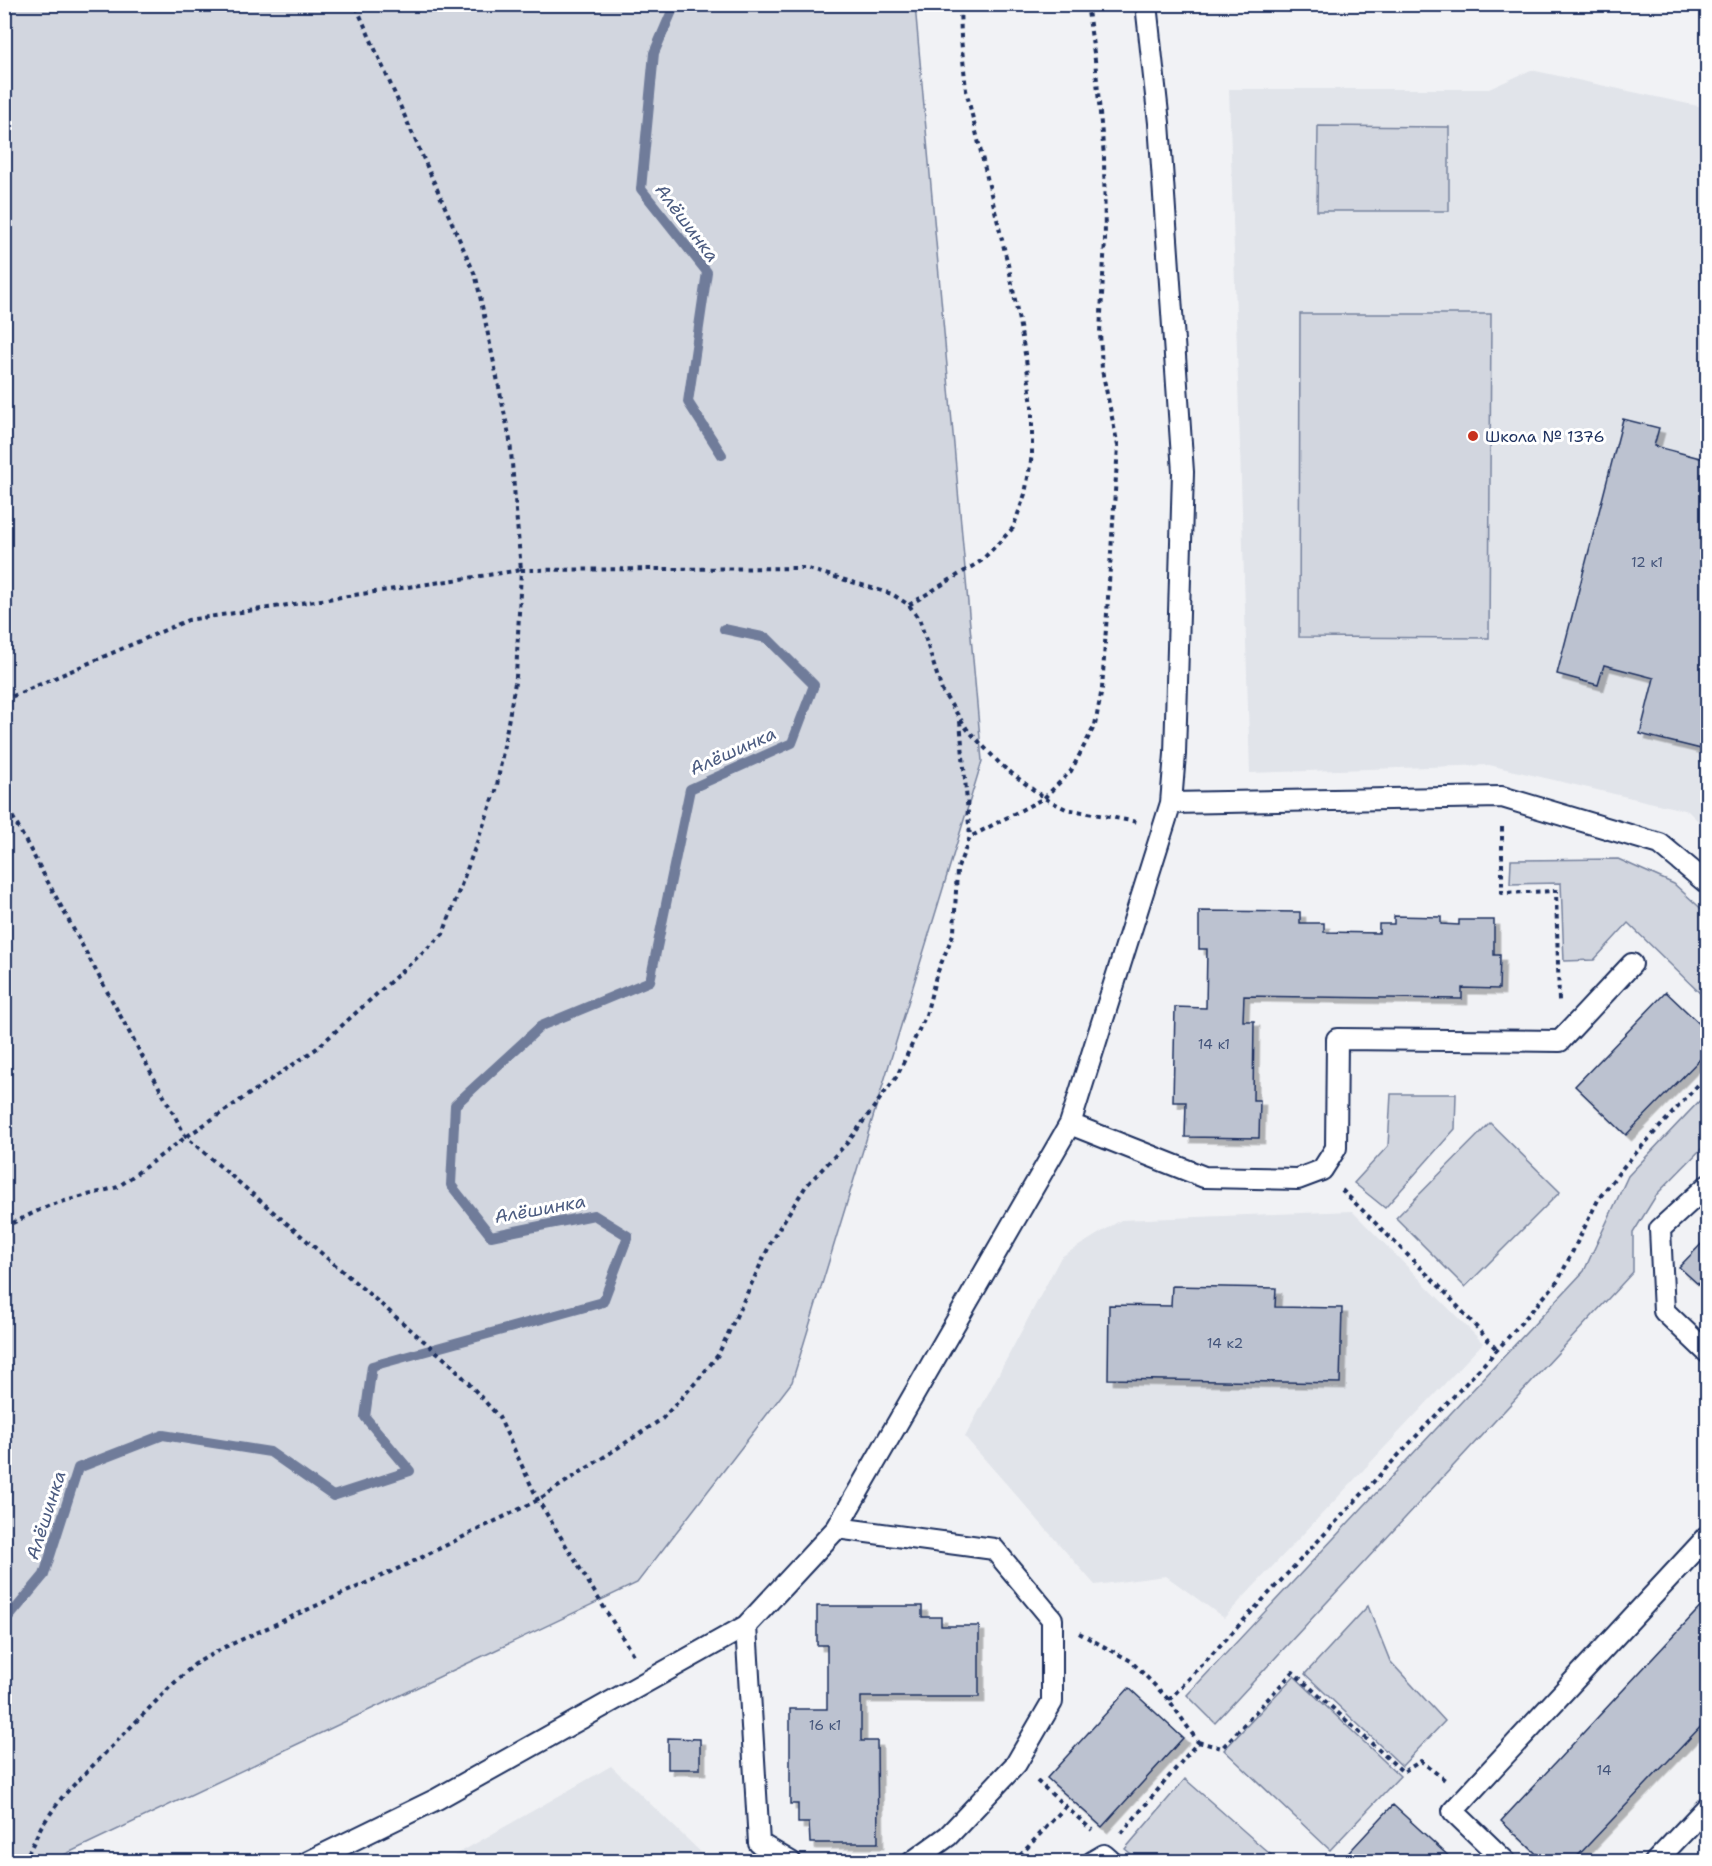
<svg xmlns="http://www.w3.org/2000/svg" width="1712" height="1866" font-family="'Shantell Sans',sans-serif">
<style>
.built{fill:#e1e4ea}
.green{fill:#d2d6df;stroke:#76829e;stroke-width:1.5}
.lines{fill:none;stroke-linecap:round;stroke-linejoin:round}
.stream{stroke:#707c9a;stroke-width:10}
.building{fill:#bcc2d0;stroke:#1b2f5e;stroke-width:1.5;filter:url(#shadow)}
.lane-casing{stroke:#1b2f5e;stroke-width:24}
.path{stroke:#1b2f5e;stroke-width:4;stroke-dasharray:4.5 4.5;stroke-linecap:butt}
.lane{stroke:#fff;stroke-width:20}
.poi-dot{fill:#c8321e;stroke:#fff;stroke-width:2}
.labels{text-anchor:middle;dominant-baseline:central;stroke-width:6;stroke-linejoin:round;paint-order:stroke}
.number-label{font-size:14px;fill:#43547a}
.poi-label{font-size:16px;fill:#1b2f5e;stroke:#fff;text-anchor:start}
.water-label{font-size:18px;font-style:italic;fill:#4c5c81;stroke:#fff}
</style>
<defs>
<filter id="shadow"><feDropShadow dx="5.5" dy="5.5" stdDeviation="0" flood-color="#0004"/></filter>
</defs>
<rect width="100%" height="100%" fill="#f1f2f5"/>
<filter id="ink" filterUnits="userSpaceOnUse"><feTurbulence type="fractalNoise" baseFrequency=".0167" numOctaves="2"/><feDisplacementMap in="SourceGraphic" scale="12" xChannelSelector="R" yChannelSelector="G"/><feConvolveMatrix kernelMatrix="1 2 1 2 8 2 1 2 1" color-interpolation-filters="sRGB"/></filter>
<g filter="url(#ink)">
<!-- built -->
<path class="built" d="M1531 70 1707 108V830L1688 811 1489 765 1250 773 1229 89H1489Z
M1352 1211 1483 1343 1224 1618 1166 1576 1095 1585 965 1437 1061 1257 1121 1220Z
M611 1766 710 1861H445Z"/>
<!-- green -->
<path class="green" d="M4 5H915L982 761 792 1382 637 1583 49 1862 4 1861Z
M1318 126 1449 127V211H1317Z
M1300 314H1491L1489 638 1299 637Z
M1618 859 1674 884 1707 914V1000L1628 923 1594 960 1564 961 1561 883 1510 884 1511 860Z
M1707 1093V1143L1657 1194 1633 1233V1272L1215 1723 1187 1695 1584 1271 1628 1176Z
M1391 1094H1456L1455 1129 1385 1208 1354 1183 1388 1146Z
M1490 1123 1560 1192 1465 1287 1396 1218Z
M1368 1606 1390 1661 1445 1721 1402 1766 1305 1674Z
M1294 1676 1400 1776 1330 1850 1224 1750Z
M1185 1779 1278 1861H1140L1125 1849Z"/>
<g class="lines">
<!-- stream -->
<path class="stream" d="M675 4 654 53 641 189 707 272 688 402 722 455
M4 1623 44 1575 78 1468 163 1435 270 1452 333 1496 410 1471 365 1417 372 1366 603 1302 628 1236 594 1215 491 1236 451 1185 455 1105 541 1026 650 981 690 789 792 743 814 685 767 638 724 629"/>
</g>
<!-- building -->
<path class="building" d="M1623 419 1659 428 1654 446 1704 459 1708 447V723L1701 749 1640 734 1654 678 1604 665 1598 685 1557 674Z
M1199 911 1300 912V923H1324V932L1379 933V924H1394V916L1441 917V924L1459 925V920H1494V955H1500L1499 989 1462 988V999L1244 996 1243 1021H1254L1253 1100H1260L1259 1138 1185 1137 1186 1102H1173L1175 1007 1206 1008 1207 949H1199Z
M1666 992 1708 1032V1051L1626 1135 1575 1086Z
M1708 1237V1293L1679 1267Z
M1172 1286 1276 1288 1275 1307 1342 1308 1340 1383 1108 1379 1109 1305 1171 1306Z
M1708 1599V1719L1572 1862H1545L1501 1821Z
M817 1606H922V1617H941V1626H979V1697H861V1741H877L878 1843H810L809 1823H798V1804H790V1709H827V1645H817Z
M1129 1688 1183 1738 1102 1827 1047 1778Z
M668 1738 700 1739V1769H668Z
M1393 1805 1455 1862H1340Z"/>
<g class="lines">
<defs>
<path id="lane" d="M1146 4 1159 123 1183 472 1175 754 1171 803
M1070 1124 1204 1177 1298 1179 1322 1170 1336 1148 1337 1039 1560 1041 1632 964
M1708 1185 1660 1229 1664 1311 1708 1353
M837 1528 994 1549 1052 1619V1702L1016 1764 948 1836 912 1862
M746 1626 759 1843 791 1862
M308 1862 437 1799 746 1626 837 1528 1070 1124 1171 803 1502 797 1660 844 1708 884
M1092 1862 1104 1855 1112 1862
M1506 1862 1453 1811 1708 1536
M1655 1862 1708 1806"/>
</defs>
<!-- lane casing -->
<use href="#lane" class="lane-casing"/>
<!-- path -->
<path class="path" d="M909 605 981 561 1013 528 1025 494 1032 455V406L1026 359 1010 273 966 90 961 38 960 4
M4 700 188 620 521 570 510 440 476 277 355 4
M960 721 970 837
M4 801 186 1137 453 1366 499 1417 538 1500 635 1658
M1502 827V893L1556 891 1559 1001
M1342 1190 1443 1290 1497 1350
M4 1227 50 1205 118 1187 186 1137 316 1049 443 934 496 791 516 677 521 570 805 568 892 594 909 605 920 621 942 691 967 729 1001 765 1044 798 1066 809 1137 822
M1079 1633 1131 1661 1169 1700 1198 1742 1121 1834
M1169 1700 1497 1350 1558 1281 1599 1198 1625 1165 1708 1074
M1198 1742 1222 1748 1293 1672 1403 1772 1421 1761 1445 1780
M1037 1781 1092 1830
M24 1862 41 1827 63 1796 172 1685 195 1664 223 1648 408 1564 538 1500 662 1419 698 1380 718 1355 773 1238 790 1211 806 1186 848 1142 897 1076 926 1015 936 976 954 932 957 870 970 837 1044 798 1071 771 1095 725 1102 689 1118 446 1102 370 1100 332 1105 240 1104 156 1095 60 1087 4
M1014 1862 1066 1806"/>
<!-- lane -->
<use href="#lane" class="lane"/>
</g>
</g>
<!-- markers -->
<circle class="poi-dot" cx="1473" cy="436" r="6"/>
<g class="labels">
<!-- number labels -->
<g class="number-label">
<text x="1647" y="562">12 к1</text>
<text x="1214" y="1044">14 к1</text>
<text x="1225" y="1343">14 к2</text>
<text x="825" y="1725">16 к1</text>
<text x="1604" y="1770">14</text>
</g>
<!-- poi labels -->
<g class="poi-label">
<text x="1485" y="436">Школа № 1376</text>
</g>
<!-- water labels -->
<g class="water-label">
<text transform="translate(687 223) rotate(53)">Алёшинка</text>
<text transform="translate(733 751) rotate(-24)">Алёшинка</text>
<text transform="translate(540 1209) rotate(-10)">Алёшинка</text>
<text transform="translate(46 1515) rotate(-72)">Алёшинка</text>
</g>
</g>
<!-- margin -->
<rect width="1712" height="1866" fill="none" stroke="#fff" stroke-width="24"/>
<rect x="12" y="12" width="1688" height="1842" fill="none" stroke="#1b2f5e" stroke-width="2" filter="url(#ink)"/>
</svg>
